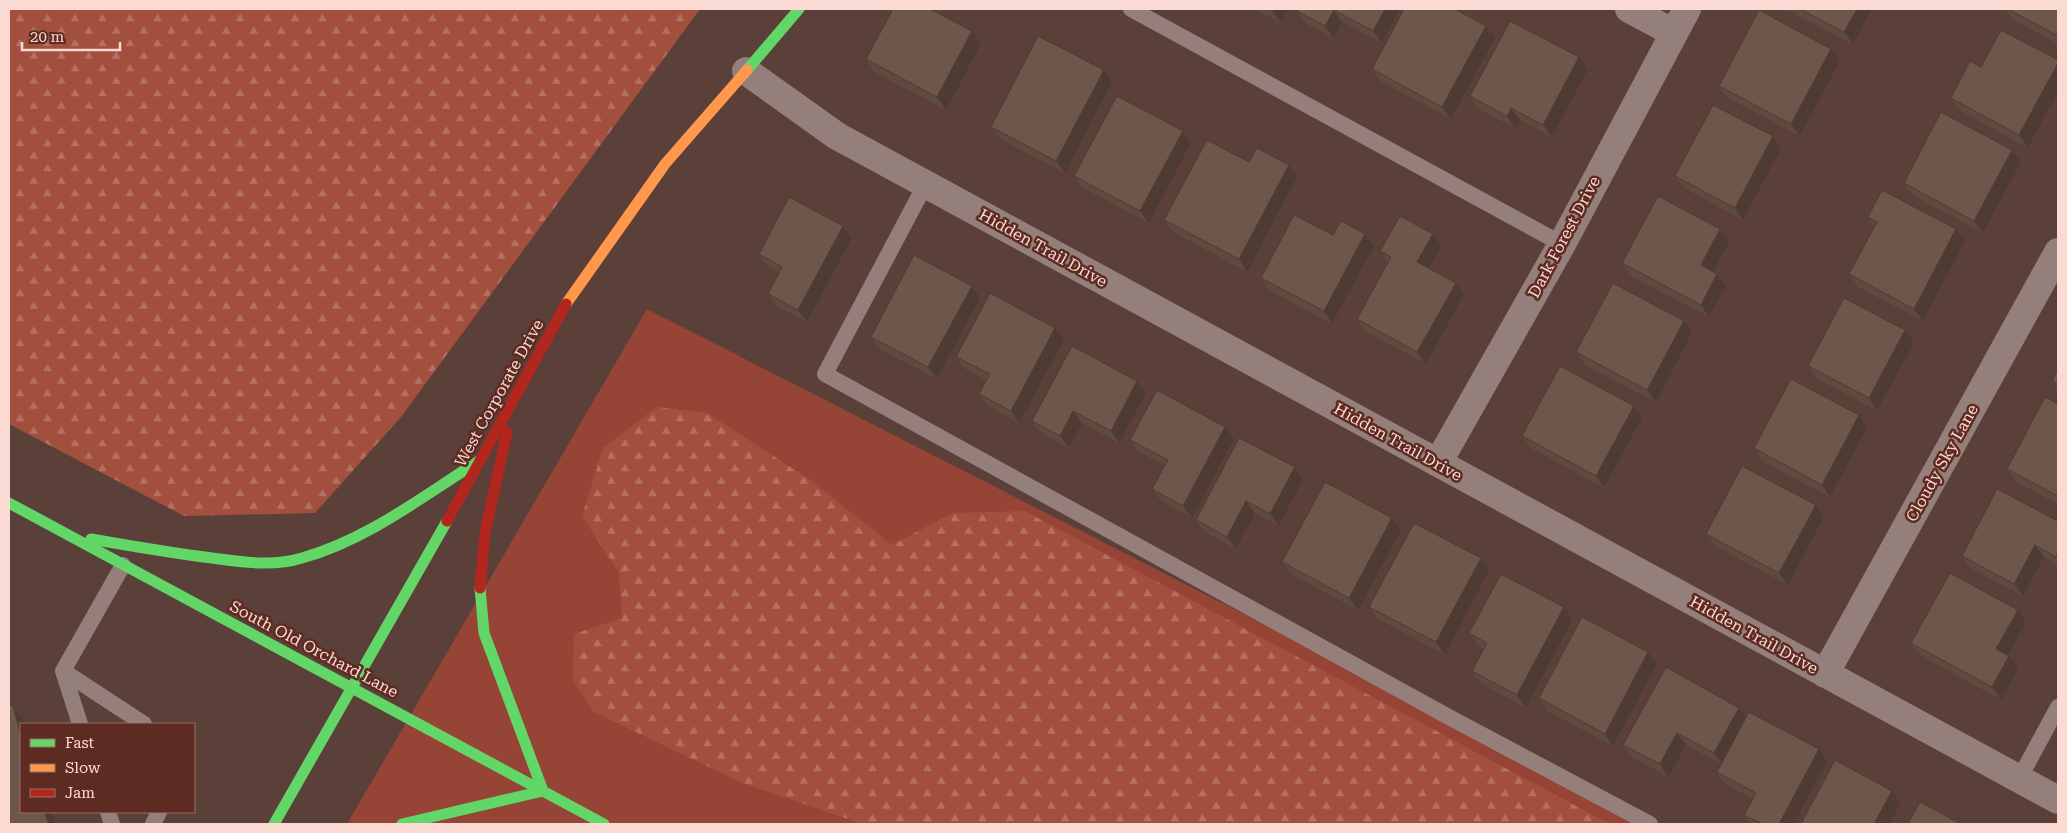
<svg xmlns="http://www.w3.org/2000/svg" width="2067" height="833" font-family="'Roboto Serif',serif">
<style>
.grass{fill:#954435}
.forest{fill:url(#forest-firs)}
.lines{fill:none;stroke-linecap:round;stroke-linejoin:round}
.lane{stroke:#957f7a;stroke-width:16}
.street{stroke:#957f7a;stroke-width:28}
.fast{stroke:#63d668;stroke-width:11}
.slow{stroke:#ff974d;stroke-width:11}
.jam{stroke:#b3261e;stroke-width:11}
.wall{fill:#5f4a40}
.shaded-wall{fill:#4e3c34}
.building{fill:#6f564b;stroke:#4e3c34}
.labels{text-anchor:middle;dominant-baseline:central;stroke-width:5;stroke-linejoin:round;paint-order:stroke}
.street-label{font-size:16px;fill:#fbdad3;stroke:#5d2b21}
</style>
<defs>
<pattern id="forest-firs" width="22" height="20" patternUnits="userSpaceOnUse" patternTransform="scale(1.25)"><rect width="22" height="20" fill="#a24f3e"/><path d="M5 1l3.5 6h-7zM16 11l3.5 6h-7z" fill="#b47062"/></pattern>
</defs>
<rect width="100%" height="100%" fill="#5b3f39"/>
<!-- grass -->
<path class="grass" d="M647 309 1326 656 1633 824H347Z"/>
<!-- forest -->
<path class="forest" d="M9 9H700L401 417 315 513 184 516 9 424Z
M657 407 707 413 809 479 892 545 952 513 1025 511 1610 824H862L740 782 594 712 573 681 574 634 622 618 619 573 582 516 603 448Z"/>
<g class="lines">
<!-- lane -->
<path class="lane" d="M1131 9 1562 244
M925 185 825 374 1447 716 1650 824
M63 671 144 724
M80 724 63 671 123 565
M2019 779 2058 707
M108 812 112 824
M153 824 159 812"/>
<!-- street -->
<path class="street" d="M1629 9 1672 32
M746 71 837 136 2058 800
M1438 463 1562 244 1687 9
M1825 674 2058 252"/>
<!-- fast -->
<path class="fast" d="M747 70 799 9
M9 503 604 824
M91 539C131 546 171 553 212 558 241 562 273 567 302 558 367 540 423 496 479 461
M274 824 447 521
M402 824 543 791 484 633 480 588"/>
<!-- slow -->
<path class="slow" d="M566 304 665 164 747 70"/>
<!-- jam -->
<path class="jam" d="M447 521 566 304
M480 588 485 533 507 432"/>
</g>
<!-- wall -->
<path class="wall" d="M1254 9H1289L1281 23Z
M1400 9 1382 43 1342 22 1334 38 1306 24 1297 11Z
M1785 9H1872L1853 44Z
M2005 9H2058V44L2012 19Z
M1495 38 1451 119 1380 81 1372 69Z
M981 44 946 110 874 72 866 59Z
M1831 49 1840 61 1800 136 1728 98 1719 86Z
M2058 60V91L2028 148 1959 110 1951 98 1981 67Z
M1588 70 1552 137 1520 120 1515 128 1478 109 1470 96Z
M1112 82 1065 173 1000 139 991 127Z
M1773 136 1781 149 1743 220 1684 188 1675 176Z
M1191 143 1149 223 1083 188 1074 176Z
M2012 150 2021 162 1983 233 1912 195 1904 183Z
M1297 177 1247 272 1173 232 1164 220Z
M1868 217 1965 241 1923 321 1858 287 1849 274 1875 227Z
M843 226 852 238 807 322 776 306 768 294 779 273 768 267 759 254Z
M1720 229 1729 242 1713 271 1717 274 1726 286 1709 317 1631 276 1622 263Z
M1365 234 1374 246 1332 324 1269 290 1261 278 1333 235Z
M1433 234 1441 246 1429 268 1464 295 1426 364 1365 331 1357 319 1388 262 1380 251Z
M980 298 937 379 880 349 871 337Z
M1692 333 1656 402 1585 365 1576 352Z
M1064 340 1019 423 988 406 979 394 986 380 965 369 956 357Z
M1914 343 1877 411 1816 378 1808 366Z
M2058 370V390L2052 381Z
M1146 393 1119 443 1082 423 1069 448 1041 433 1032 421Z
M2058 404V504L2016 482 2007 469Z
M1634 406 1642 418 1604 488 1531 448 1522 436Z
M1225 427 1234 439 1192 518 1161 501 1152 489 1165 466 1139 452 1130 440Z
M1867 428 1830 497 1762 461 1754 448Z
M1303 480 1279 526 1255 513 1236 549 1204 532 1196 520Z
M1816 505 1824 517 1788 585 1715 546 1706 534Z
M1392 518 1401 530 1358 610 1291 574 1282 562Z
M2058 521V565L2044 557 2023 596 1970 568 1962 556Z
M1481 558 1489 570 1445 655 1378 619 1369 607Z
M1572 620 1526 708 1481 684 1472 671 1484 649 1478 646 1469 633Z
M2026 623 2008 656 2018 668 2001 700 1920 655 1911 643Z
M1648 652 1657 664 1613 746 1547 711 1539 698Z
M1739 708 1746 718 1827 761 1794 824H1751L1744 815 1753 799 1725 784 1717 772 1721 764 1686 745 1668 777 1632 757 1623 745Z"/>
<!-- shaded-wall -->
<path class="shaded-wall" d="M1274 9H1289L1281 23 1272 11Z
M1385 9H1400L1382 43 1373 31Z
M1857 9H1872L1853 44 1844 32Z
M1334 10 1342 22 1334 38 1325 26Z
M1486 26 1495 38 1451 119 1442 107Z
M972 31 981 44 946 110 937 97Z
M1831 49 1840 61 1800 136 1791 124Z
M1579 57 1588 70 1552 137 1543 125Z
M2058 63V91L2028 148 2019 135Z
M1104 70 1112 82 1065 173 1056 161Z
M1511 108 1520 120 1515 128 1507 116Z
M1183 131 1191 143 1149 223 1140 211Z
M1773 136 1781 149 1743 220 1735 208Z
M2012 150 2021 162 1983 233 1974 221Z
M1289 165 1297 177 1247 272 1239 259Z
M843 226 852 238 807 322 798 310Z
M1720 229 1729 242 1710 277 1701 265Z
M1956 229 1965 241 1923 321 1914 309Z
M1365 234 1374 246 1332 324 1324 311Z
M1433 234 1441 246 1426 274 1417 262Z
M1717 274 1726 286 1709 317 1701 305Z
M1456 283 1464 295 1426 364 1417 352Z
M972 286 980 298 937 379 928 367Z
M1684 321 1692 333 1656 402 1647 390Z
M1055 328 1064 340 1019 423 1011 411Z
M1905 330 1914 343 1877 411 1869 398Z
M1137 381 1146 393 1119 443 1111 431Z
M1634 406 1642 418 1604 488 1596 476Z
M1073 411 1082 423 1069 448 1060 436Z
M1859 415 1867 428 1830 497 1822 485Z
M1225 427 1234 439 1192 518 1183 506Z
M1295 467 1303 480 1279 526 1270 514Z
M1246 501 1255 513 1236 549 1227 537Z
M1816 505 1824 517 1788 585 1779 573Z
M1392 518 1401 530 1358 610 1349 598Z
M2035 545 2044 557 2023 596 2014 584Z
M1481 558 1489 570 1445 655 1436 642Z
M1564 607 1572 620 1526 708 1517 695Z
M2018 610 2026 623 2005 661 1996 649Z
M1648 652 1657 664 1613 746 1605 734Z
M2009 656 2018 668 2001 700 1992 687Z
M13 706 25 723 26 724H21V736Z
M1739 708 1747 720 1722 765 1714 753Z
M1677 733 1686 745 1668 777 1660 764Z
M1819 749 1827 761 1794 824H1779Z
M1892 791 1901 803 1889 824H1874Z
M44 812H50L55 824H49Z"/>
<!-- building -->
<path class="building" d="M893 9H930L972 31 937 97 866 59Z
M1299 9H1385L1373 31 1334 10 1325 26 1297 11Z
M1404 9H1455L1486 26 1442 107 1372 69Z
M1800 9H1857L1844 32Z
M2008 9H2058V36Z
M1759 10 1831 49 1791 124 1719 86Z
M1510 21 1579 57 1543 125 1511 108 1507 116 1470 96Z
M2001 30 2058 60V63L2019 135 1951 98 1970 61 1981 67Z
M1038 36 1104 70 1056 161 991 127Z
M1117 96 1183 131 1140 211 1074 176Z
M1713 105 1773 136 1735 208 1675 176Z
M1941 112 2012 150 1974 221 1904 183Z
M1207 140 1249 162 1257 148 1289 165 1239 259 1164 220Z
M1882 190 1956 229 1914 309 1849 274 1877 222 1868 217Z
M1658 196 1720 229 1701 265 1717 274 1701 305 1622 263Z
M789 197 843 226 798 310 768 294 782 267 759 254Z
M1294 215 1333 235 1341 221 1365 234 1324 311 1261 278Z
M1400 216 1433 234 1417 262 1456 283 1417 352 1357 319 1391 257 1380 251Z
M914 255 972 286 928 367 871 337Z
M1613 283 1684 321 1647 390 1576 352Z
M990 293 1055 328 1011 411 979 394 990 374 956 357Z
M1844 298 1905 330 1869 398 1808 366Z
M1072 346 1137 381 1111 431 1073 411 1060 436 1032 421Z
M1560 366 1634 406 1596 476 1522 436Z
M2058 370V384L2052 381Z
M1791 379 1859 415 1822 485 1754 448Z
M1157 390 1225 427 1183 506 1152 489 1168 460 1130 440Z
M2045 397 2058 404V496L2007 469Z
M1239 438 1295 467 1270 514 1246 501 1227 537 1196 520Z
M1742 466 1816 505 1779 573 1706 534Z
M1325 482 1392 518 1349 598 1282 562Z
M1997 489 2058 521V553L2056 557 2035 545 2014 584 1962 556Z
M1414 523 1481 558 1436 642 1369 607Z
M1950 573 2018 610 1996 649 2009 656 1992 687 1911 643Z
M1501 574 1564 607 1517 695 1472 671 1487 643 1469 633Z
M1582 617 1648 652 1605 734 1539 698Z
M1666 667 1739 708 1714 753 1677 733 1660 764 1623 745Z
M9 704 13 706 21 736V812H44L49 824H9Z
M1749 712 1819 749 1779 824H1763L1744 815 1756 793 1717 772Z
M1835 760 1892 791 1874 824H1801Z
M1920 802 1961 824H1908Z"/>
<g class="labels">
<!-- street labels -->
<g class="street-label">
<text transform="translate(1564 237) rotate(-62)">Dark Forest Drive</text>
<text transform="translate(1043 248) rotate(29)">Hidden Trail Drive</text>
<text transform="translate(499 393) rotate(-61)">West Corporate Drive</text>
<text transform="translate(1398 442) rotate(29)">Hidden Trail Drive</text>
<text transform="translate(1942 463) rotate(-61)">Cloudy Sky Lane</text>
<text transform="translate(1754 635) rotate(29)">Hidden Trail Drive</text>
<text transform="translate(314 649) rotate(28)">South Old Orchard Lane</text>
</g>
</g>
<!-- border -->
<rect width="2067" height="833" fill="none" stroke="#fbdad3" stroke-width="20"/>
<!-- legend -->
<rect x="20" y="723" width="175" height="90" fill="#5d2b21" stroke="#9c7168"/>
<rect x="30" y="739" width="25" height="8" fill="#63d668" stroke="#9c7168"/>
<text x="65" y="748" font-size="15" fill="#fbdad3">Fast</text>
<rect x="30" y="764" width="25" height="8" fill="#ff974d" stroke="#9c7168"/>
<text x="65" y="773" font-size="15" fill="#fbdad3">Slow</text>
<rect x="30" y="789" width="25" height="8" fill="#b3261e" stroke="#9c7168"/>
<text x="65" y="798" font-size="15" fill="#fbdad3">Jam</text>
<!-- scale -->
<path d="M22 42v8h98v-8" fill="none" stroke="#fbdad3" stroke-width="2.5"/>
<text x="30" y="42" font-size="15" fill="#fbdad3" stroke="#5d2b21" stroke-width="4" paint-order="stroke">20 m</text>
</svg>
